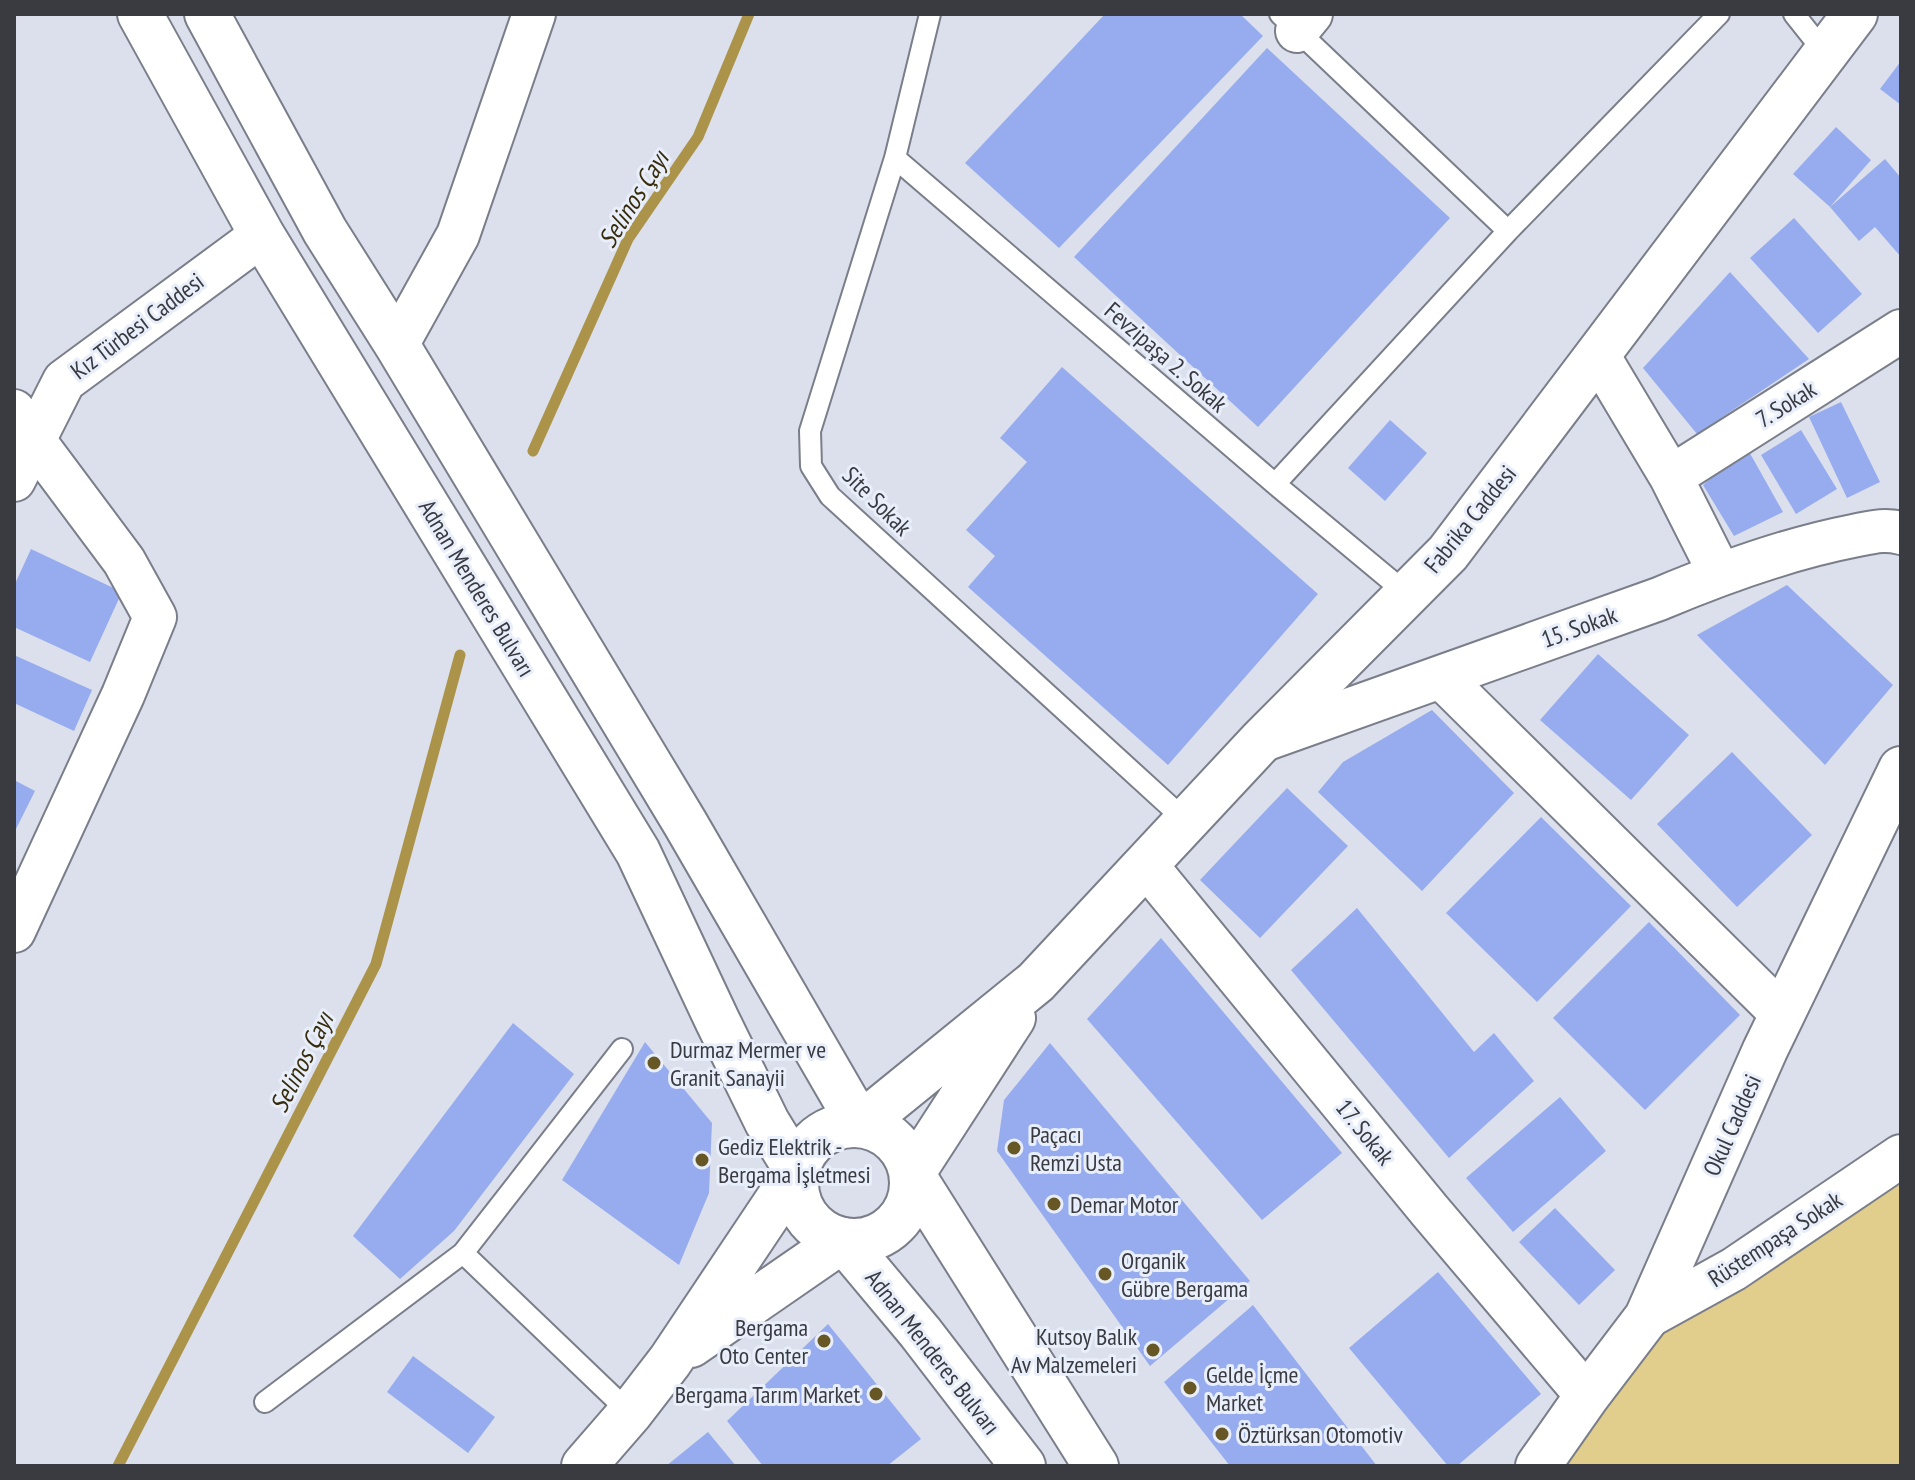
<svg xmlns="http://www.w3.org/2000/svg" width="1915" height="1480" font-family="'PT Sans Narrow',sans-serif">
<style>
.green{fill:#e1cd8c}
.lines{fill:none;stroke-linecap:round;stroke-linejoin:round}
.stream{stroke:#ab944a;stroke-width:11}
.building{fill:#97acee}
.lane-casing{stroke:#7a7e8a;stroke-width:24}
.street-casing{stroke:#7a7e8a;stroke-width:46}
.secondary-casing{stroke:#7a7e8a;stroke-width:48}
.primary-casing{stroke:#7a7e8a;stroke-width:48}
.lane{stroke:#fff;stroke-width:20}
.street{stroke:#fff;stroke-width:42}
.secondary{stroke:#fff;stroke-width:44}
.primary{stroke:#fff;stroke-width:44}
.poi-dot{fill:#665724;stroke:#e9eefb;stroke-width:3}
.labels{text-anchor:middle;dominant-baseline:central;stroke-width:6;stroke-linejoin:round;paint-order:stroke}
.street-label{font-size:24px;fill:#393b40;stroke:#e9eefb}
.poi-label{font-size:24px;fill:#393b40;stroke:#e9eefb;text-anchor:start}
.water-label{font-size:26px;font-style:italic;fill:#372d0c;stroke:#e9eefb}
</style>
<rect width="100%" height="100%" fill="#dce0ed"/>
<!-- green -->
<path class="green" d="M1901 1156V1466H1538L1647 1317Z"/>
<g class="lines">
<!-- stream -->
<path class="stream" d="M533 451 628 239 698 137 749 14
M118 1466 376 964 460 655"/>
</g>
<!-- building -->
<path class="building" d="M1105 14H1240L1263 36 1059 248 965 163Z
M1267 48 1450 218 1258 427 1074 257Z
M1901 61V105L1880 89Z
M1836 127 1871 160 1830 207 1793 174Z
M1885 159 1901 178V257L1875 227 1859 241 1830 207Z
M1794 218 1862 294 1818 333 1750 258Z
M1730 272 1809 359 1697 434 1643 368Z
M1062 367 1318 594 1168 765 968 587 995 556 966 530 1027 462 1000 438Z
M1841 402 1880 482 1847 498 1809 417Z
M1390 420 1427 453 1385 501 1348 468Z
M1801 430 1837 489 1796 514 1761 455Z
M1747 448 1783 512 1734 536 1703 485Z
M31 549 122 592 90 662 14 627V586Z
M1787 585 1893 685 1825 765 1697 635Z
M1598 654 1689 735 1631 800 1540 720Z
M14 655 92 690 74 731 14 703Z
M1432 710 1514 793 1422 891 1318 792 1343 762Z
M1732 752 1812 835 1737 907 1657 824Z
M14 780 35 791 14 833Z
M1287 788 1348 846 1260 938 1200 880Z
M1541 817 1631 906 1537 1002 1446 913Z
M1357 908 1474 1052 1494 1033 1534 1081 1449 1158 1291 970Z
M1649 922 1740 1015 1645 1110 1553 1018Z
M1161 938 1342 1153 1262 1220 1087 1019Z
M513 1023 574 1074 454 1231 400 1279 353 1236Z
M645 1042 712 1123 709 1193 679 1265 562 1180Z
M1050 1043 1250 1281 1150 1366 997 1151 1004 1100Z
M1560 1097 1606 1151 1513 1232 1466 1178Z
M1555 1208 1615 1270 1579 1305 1519 1242Z
M1438 1272 1541 1394 1457 1466H1448L1349 1348Z
M1253 1305 1377 1466H1230L1164 1382Z
M828 1324 921 1439 887 1466H763L727 1421Z
M413 1356 495 1417 468 1453 387 1392Z
M708 1432 736 1466H666Z"/>
<g class="lines">
<defs>
<path id="lane" d="M930 14 895 158 810 431 811 466 830 496 1186 821
M1280 14 1508 231
M1794 14 1825 53
M895 158 1275 484 1406 593
M1275 484 1508 231 1719 14
M463 1253 622 1049
M265 1402 463 1253 630 1413"/>
<path id="street" d="M1297 31 1311 14
M397 345 458 235 534 14
M1598 355 1671 477 1720 574
M14 411 33 439 124 561 155 617 123 695 14 931
M1671 477 1901 331
M14 480 64 381 262 235
M1441 677 1782 1014
M1261 741 1659 599C1721 573 1786 549 1853 536 1869 533 1884 528 1901 533
M1146 865 1430 1211 1587 1396
M1647 1317 1734 1269 1901 1156"/>
<path id="secondary" d="M860 1125 1036 982 1261 741 1448 553 1855 14
M912 1174 1013 1018
M691 1345 843 1240
M584 1466 630 1413 670 1361 797 1171
M1538 1466 1587 1396 1647 1317 1765 1050 1901 769"/>
<path id="primary" d="M140 14 262 235 638 852 717 1020 767 1122 797 1171
M207 14 325 231 397 345 685 823 860 1125
M796 1183a58 58 0 1 1 116 0a58 58 0 1 1-116 0Z
M912 1174 1096 1466
M843 1240 920 1332 1023 1466"/>
</defs>
<!-- lane casing -->
<use href="#lane" class="lane-casing"/>
<!-- street casing -->
<use href="#street" class="street-casing"/>
<!-- secondary casing -->
<use href="#secondary" class="secondary-casing"/>
<!-- primary casing -->
<use href="#primary" class="primary-casing"/>
<!-- lane -->
<use href="#lane" class="lane"/>
<!-- street -->
<use href="#street" class="street"/>
<!-- secondary -->
<use href="#secondary" class="secondary"/>
<!-- primary -->
<use href="#primary" class="primary"/>
</g>
<!-- markers -->
<g class="poi-dot">
<circle cx="654" cy="1063" r="8"/>
<circle cx="1014" cy="1148" r="8"/>
<circle cx="702" cy="1160" r="8"/>
<circle cx="1054" cy="1204" r="8"/>
<circle cx="1105" cy="1274" r="8"/>
<circle cx="824" cy="1341" r="8"/>
<circle cx="1153" cy="1350" r="8"/>
<circle cx="1190" cy="1388" r="8"/>
<circle cx="876" cy="1394" r="8"/>
<circle cx="1222" cy="1434" r="8"/>
</g>
<g class="labels">
<!-- street labels -->
<g class="street-label">
<text transform="translate(137 326) rotate(-37)">Kız Türbesi Caddesi</text>
<text transform="translate(1166 357) rotate(41)">Fevzipaşa 2. Sokak</text>
<text transform="translate(1786 404) rotate(-32)">7. Sokak</text>
<text transform="translate(877 501) rotate(45)">Site Sokak</text>
<text transform="translate(1470 519) rotate(-51)">Fabrika Caddesi</text>
<text transform="translate(477 588) rotate(59)">Adnan Menderes Bulvarı</text>
<text transform="translate(1579 627) rotate(-20)">15. Sokak</text>
<text transform="translate(1732 1125) rotate(-66)">Okul Caddesi</text>
<text transform="translate(1365 1132) rotate(51)">17. Sokak</text>
<text transform="translate(1775 1239) rotate(-33)">Rüstempaşa Sokak</text>
<text transform="translate(933 1352) rotate(52)">Adnan Menderes Bulvarı</text>
</g>
<!-- poi labels -->
<g class="poi-label">
<text x="670" y="1049">Durmaz Mermer ve<tspan x="670" dy="28">Granit Sanayii</tspan></text>
<text x="1030" y="1134">Paçacı<tspan x="1030" dy="28">Remzi Usta</tspan></text>
<text x="718" y="1146">Gediz Elektrik -<tspan x="718" dy="28">Bergama İşletmesi</tspan></text>
<text x="1070" y="1204">Demar Motor</text>
<text x="1121" y="1260">Organik<tspan x="1121" dy="28">Gübre Bergama</tspan></text>
<text x="808" y="1327" text-anchor="end">Bergama<tspan x="808" dy="28">Oto Center</tspan></text>
<text x="1137" y="1336" text-anchor="end">Kutsoy Balık<tspan x="1137" dy="28">Av Malzemeleri</tspan></text>
<text x="1206" y="1374">Gelde İçme<tspan x="1206" dy="28">Market</tspan></text>
<text x="860" y="1394" text-anchor="end">Bergama Tarım Market</text>
<text x="1238" y="1434">Öztürksan Otomotiv</text>
</g>
<!-- water labels -->
<g class="water-label">
<text transform="translate(633 199) rotate(-58)">Selinos Çayı</text>
<text transform="translate(301 1062) rotate(-63)">Selinos Çayı</text>
</g>
</g>
<!-- border -->
<rect width="1915" height="1480" fill="none" stroke="#393b40" stroke-width="32"/>
</svg>
